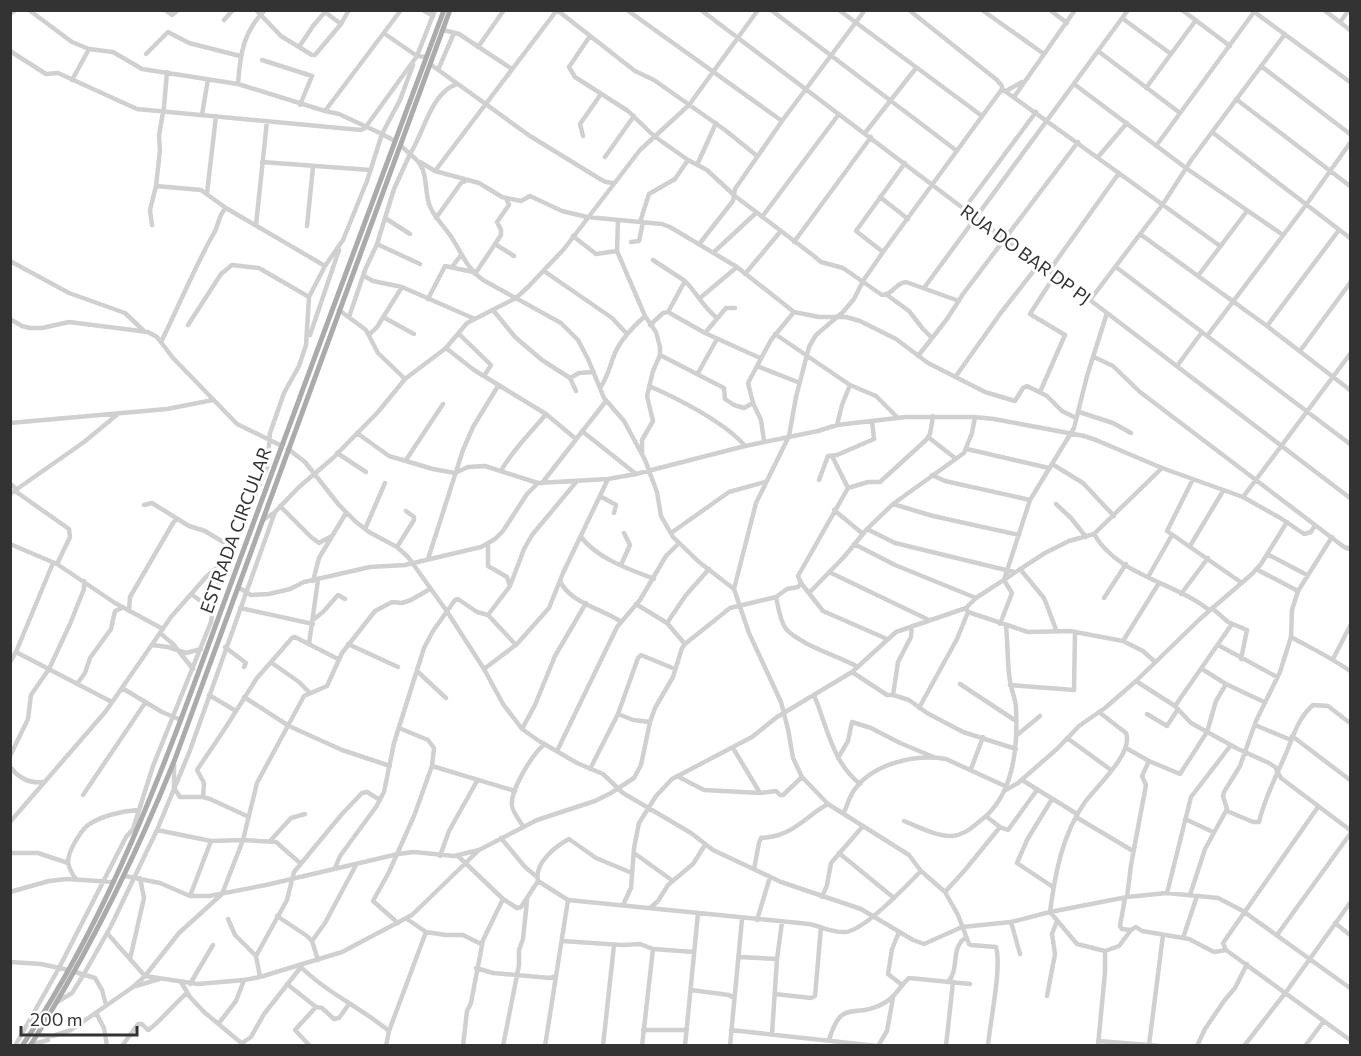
<svg xmlns="http://www.w3.org/2000/svg" width="1361" height="1056" font-family="Commissioner,sans-serif">
<style>
.lines{fill:none;stroke-linecap:round;stroke-linejoin:round}
.minor{stroke:#d0d0d0;stroke-width:4.5}
.major{stroke:#ababab;stroke-width:5}
.labels{text-anchor:middle;dominant-baseline:central;stroke-width:6;stroke-linejoin:round;paint-order:stroke}
.street-label{font-size:18px;fill:#333;stroke:#fff}
</style>
<rect width="100%" height="100%" fill="#fff"/>
<g class="lines">
<!-- minor -->
<path class="minor" d="M29 10 72 42 89 49 113 52 142 69 238 84 325 111
M165 10 172 15 178 10
M256 10 281 36 312 55H315L341 24 349 10
M423 10 433 16
M557 10 635 71 654 80 725 130 757 156
M627 10 782 121
M701 10 976 218 1090 300 1350 498
M771 10 957 151
M839 10 982 116
M909 10 997 80 1002 86V89L1220 246
M982 10 1044 54
M1050 10 1067 23
M1182 10 1230 46
M1324 10 1350 30
M1253 11 1350 82
M10 14 16 10
M1122 18 1171 54
M224 20 233 10
M1340 22 1349 10
M443 30 459 34 512 69
M385 34 417 56 427 57
M590 36 569 67 575 77 628 111 654 136 688 160 707 170 735 196 814 256 821 262 843 268 882 295C893 295 895 283 906 282L959 301
M299 47 313 26 325 12 341 24
M478 47 504 10
M10 51 46 74 58 73 137 109 361 130 365 128 417 56 435 10
M1098 51 1180 113
M146 54 168 32 189 43 240 56
M262 60 312 76 300 105
M430 64 530 136 600 179 606 182 613 183
M1261 66 1350 134
M438 70 454 33
M72 80 89 49
M238 84C240 55 243 32 265 10
M1074 84 1186 168 1283 235
M1146 88 1196 20
M1006 91 1022 82
M1014 97 1075 10
M1236 99 1350 186
M202 115 208 79
M1212 132 1350 238
M865 133 916 68
M583 136 580 124 601 94
M395 141 382 134 400 100 413 65
M401 146 410 154C423 135 431 92 457 84
M1156 146 1254 12
M605 157 634 116
M1098 157 1127 123
M262 162 370 170
M420 162 435 171 557 10
M697 165 716 123
M435 171 479 183 502 197 521 201 530 196 562 211 587 217 662 224 670 227 737 267 794 312 819 317H846L860 321 896 339 928 363 985 392 1015 401 1023 388 1027 386 1047 396 1062 411 1076 418
M156 186 201 190 226 208 325 266
M207 193 216 116
M880 197 908 219
M964 209 1036 112
M762 217 839 114
M385 218 410 234
M436 218 461 183 468 180
M618 220 617 251 645 316 656 332 660 347V355L653 371 647 396 653 421 642 440V453
M640 222 649 194 675 179 688 160
M152 225 150 210 156 186 160 150 159 135 164 107 167 72
M256 225 267 121
M307 226 313 167
M1140 234 1267 326 1350 390
M573 236 596 254 617 251
M631 242 639 241 643 222
M794 242 871 137
M700 243 733 201 735 189 782 121 865 10
M377 244 394 189 410 154C430 169 423 183 429 204 433 216 443 225 450 235 461 251 466 268 483 280L561 323 578 340 588 359 604 398 624 421 645 460 657 492 661 516 673 537 699 562 734 589 749 633 781 702 788 729 793 758 802 777 828 804 909 855 921 871 945 892 958 915 969 944 971 945 996 947C1002 968 990 1021 988 1046
M495 244 514 256
M714 252 756 213
M883 252 856 231 905 163
M653 260 685 281
M10 261 69 293 125 313 143 330
M452 267 461 255
M1116 267 1350 444
M544 271 612 318 627 334
M1049 271 1119 173
M475 274 501 235V230L497 222 509 205 506 198
M745 274 780 232
M364 276 373 281 402 287 475 319
M1198 276 1247 211
M924 288 1128 10
M887 295 909 311 923 329 932 338
M700 298 737 267
M428 299 445 266 473 272
M1090 300 1163 204 1192 159 1285 34
M339 310 366 330 378 353 405 379
M493 310 515 337 542 360 570 378 576 391
M668 312 685 281C697 293 703 307 717 318
M349 317 365 270 377 244 420 264
M383 317 414 334
M10 319 22 326 30 328H42L69 322 148 332 157 337 173 358 237 424 282 446
M188 325 221 274 232 265 259 268 309 297
M650 325 663 313 668 312 705 333 760 358
M1267 326 1339 230
M705 333 726 308H735
M370 334 377 327 402 287
M459 334 491 365 484 376
M775 334 850 385 876 396 898 418
M310 335 339 250
M1207 336 1306 205 1350 143
M161 342C179 306 194 268 214 233 219 225 218 215 226 208
M446 348 474 370 546 414 576 439
M1300 351 1350 283
M660 355 724 388 725 399 734 405 744 408 753 403
M918 356 947 319 963 294 1078 142
M1094 357 1113 366 1140 392 1344 547 1350 549
M757 366 800 383
M1177 366 1202 332
M698 373 717 339
M956 376 1000 314 1039 264
M570 378 579 373 594 372
M649 386C677 398 726 423 745 446
M600 388C609 375 609 367 615 353 621 339 634 326 645 316
M1040 392 1065 335 1030 314 1055 275
M1079 412 1113 423 1131 433
M10 423 167 409 213 400
M837 425 842 405 850 385
M582 431 636 474
M357 433 389 456 433 469 455 473 468 467 485 466 538 483
M928 437 955 458
M764 441 761 420 753 403 748 383 771 340 794 312
M288 449 305 462 339 505 356 522 369 532 397 547 408 557 446 610 484 669 503 704 522 729 539 741 577 763 603 774 623 793 691 833 713 850 781 882 861 909 913 940 924 944 962 927 1011 922 1050 912 1127 897 1167 893 1218 898 1243 911 1350 988
M967 449 1049 468
M337 453 366 472
M832 456 848 488
M406 460 443 404
M1052 464 1083 483 1114 516
M501 471C513 449 531 433 546 414
M932 475 945 481 1030 500
M1193 479 1167 531 1242 583
M819 480 828 456 837 455 874 439 872 421
M10 483 17 490
M542 483 606 401
M15 491 69 529 70 537 57 564
M10 494 84 442 118 414
M600 496 616 505 614 513
M1243 497 1350 354
M893 504 933 516 1019 535
M1056 504 1071 518 1086 537
M144 505 152 503 189 526 205 531 233 548
M280 506 311 537 319 543 330 537
M834 510 863 534
M263 520 275 512 299 487 333 458 378 412 405 379 446 348 467 323 516 298 529 286 564 249 640 150 689 105 758 10
M365 529 385 483
M867 529 895 543 1014 572
M671 533 729 492 765 482
M1094 534C1117 575 1174 582 1209 610
M581 537C598 559 629 569 654 579
M10 544 57 564 115 603 163 629
M854 544 895 565 976 598
M488 545V566L507 577 510 586
M1190 546 1223 491
M397 547 414 520V517L406 511
M1267 554 1307 575
M428 559 463 450 473 427 498 386
M621 565 630 545 624 533
M1020 569 1044 598 1057 632
M1256 569 1298 591
M829 572 929 620
M1148 577 1172 535
M313 581 319 558 346 513
M560 581C569 602 602 609 620 621
M801 583 798 576 848 488 868 482H880L926 440 930 434 933 416
M238 587 251 595 269 594 290 589 304 582 370 567 405 565 481 547 495 539 503 531 527 494 538 483 608 479 636 474 745 446 818 431 837 425 906 417H975L994 419 1084 436 1096 440 1162 468 1243 497 1282 519 1304 534 1311 532 1315 525
M734 589 756 503 789 436 796 397 809 347 816 335 843 312 854 299 863 281 883 252 1002 89
M810 592 844 557 867 529 893 504 964 453 972 433 975 417
M191 594 213 610
M1181 594 1208 558
M776 597C778 606 780 621 786 629 799 644 840 657 858 667
M1104 598 1126 564
M636 604 667 623 685 644
M240 608 313 624
M966 608 968 612 1028 632 1070 631 1123 641 1143 651 1155 662
M1212 608 1228 622 1247 630 1241 659
M129 611 130 597 173 523 177 519
M488 615 516 645
M313 620 323 612 338 595 345 599
M667 623 686 595 709 569
M1000 624 1012 593 1004 580 1030 500 1074 428 1087 376 1107 313
M160 633 173 644 193 669
M1291 637C1311 648 1332 658 1350 671
M1123 641 1159 583
M309 644 318 580
M348 644 398 667
M152 645 168 647 186 653 201 649
M1218 645 1277 677
M225 647 246 663 244 667
M16 652 53 563
M1333 659 1350 626
M10 662 16 652 112 702
M272 663 299 682 309 692
M484 669 517 644 549 608 563 573 608 479
M1202 669 1226 684 1264 702
M417 671 446 698
M852 672 887 695H893L909 700 927 713 963 732 1016 749
M1136 681 1175 706 1191 723 1238 749 1269 763 1275 767 1281 778 1350 830
M77 684 85 673 90 658 111 629 115 611 122 608
M960 684 1016 721
M1010 685 1074 690 1075 632
M122 688 162 712 181 720
M209 695 236 711
M814 695C827 726 832 762 860 784
M893 695 898 662 911 637 912 626
M244 697 289 726 342 750 390 766
M1175 706 1232 624
M919 708 957 639 968 612
M618 714 633 720 650 722
M1147 714 1167 726 1178 709
M1255 725 1291 740
M522 729 535 705 555 656 586 603
M1017 735 1040 716
M1292 736 1350 780
M1067 738 1111 770
M733 748 760 793
M1126 748 1149 761 1180 774 1207 732 1216 701 1226 684
M557 751 617 627 640 600 666 556 679 543
M10 756 28 719 31 695 49 669 70 624 84 589V581
M838 758 848 741 852 722 871 728 900 743 936 758
M174 764V788L180 797H203L210 799 249 817
M432 766 515 791
M10 767C19 778 29 784 43 782
M590 769 618 714 638 658 641 655 675 669
M971 769 983 737
M677 776 704 790 760 793 776 791 780 795H783L802 777
M1022 780 1077 814
M1004 791 1018 783 1058 748 1079 726 1105 708 1136 681 1201 618 1252 574 1261 564 1287 522
M83 795 145 703
M203 797 204 783 197 770 224 730 257 678 292 638 295 637 338 659
M1052 799 1027 840 1017 863 1053 887
M1318 807 1223 943 1226 950 1350 1040
M845 810C848 803 850 795 855 789 874 763 916 754 946 759L1005 786
M1227 811 1253 822H1259C1265 796 1277 775 1287 751 1294 734 1299 717 1313 705L1328 706 1350 723
M987 817 1000 827 1008 830 1037 790
M1076 817 1133 851
M1185 819 1213 832
M904 821C919 827 935 836 952 836 964 835 971 828 980 821 1014 796 1018 746 1016 708 1016 699 1011 690 1010 681 1007 663 1008 644 1006 626
M10 822 106 711 171 617 206 577 227 559 233 548 267 467 270 433 284 393 299 366 306 345 309 297 325 266 343 240 367 181 382 134 339 114 325 111 401 10
M523 826C519 820 513 812 512 806 510 790 533 753 545 744
M157 830 211 841 243 840 276 842 300 863
M501 838 525 867 537 877
M270 841 291 818 305 814
M10 853H38L68 863
M634 853 673 881
M839 853 894 898
M440 856 449 831 477 781
M458 856 503 899 517 908 521 907 538 881 568 900 809 924C820 926 833 933 845 932 864 931 907 885 921 871
M335 868 340 856 376 807 384 792 394 743 424 648 433 631 455 600 458 599 477 612 488 615 510 586 524 549 532 535 577 481
M754 869 759 843 761 838C768 837 775 837 781 834 798 829 812 812 828 804
M125 876 160 883 190 896H209L266 885 398 854 414 852 454 856 479 850 537 820 595 801 611 793 634 778 641 765 650 722 655 708 673 677 682 648 685 644 730 608 776 597 787 589 798 587 801 583 823 611 887 639
M76 879C72 874 69 868 68 862 68 851 80 832 88 825 101 816 122 811 138 810
M538 881C534 864 554 847 569 839L596 858 632 873
M10 892 49 881 67 879 114 882
M945 892 965 870 1000 827
M1167 893 1191 797 1231 745
M1190 895 1205 849 1227 809 1223 796 1224 792 1240 766 1256 721 1280 672 1291 637 1292 610 1298 591 1332 537
M190 896 211 841
M822 897 827 885 831 863 863 826
M1127 897 1131 865 1146 785 1142 776 1149 761
M1125 898 1120 926 1122 929 1131 930
M623 905 631 888 634 848 639 823 656 796 672 779 752 737 777 717 852 672 896 632 966 608 976 598 1045 553 1069 541 1094 534 1162 468
M650 908 658 901 668 885 693 864 705 845
M277 916 307 936 312 941 318 960
M228 919 235 935 256 956
M407 919 426 932 446 935H463L481 944
M757 920 770 877
M1011 922 1020 954
M398 923 373 901 389 872 414 816 432 766 434 748 428 740 399 728
M1335 923 1350 935
M899 932 892 949 888 974 902 985
M107 933 145 976 198 984 244 980 260 977 342 952 412 915 479 850
M1277 935 1350 834
M1183 938 1197 896
M312 941 325 923 356 865
M562 941 622 945 640 944 653 949 694 952
M1105 951 1119 946 1131 930 1136 927 1142 931 1189 939 1214 952 1226 950
M739 957 777 959
M130 959 144 898 140 878
M10 962 41 964 68 970
M299 965C325 992 360 1007 389 1031
M476 968 493 973 550 978 556 976
M75 972 95 978 102 990 106 1005
M260 977 256 956 287 900 294 872 342 814 362 793 367 792 380 800
M181 982 190 997 204 1012 245 1046
M948 982C960 969 950 949 965 938
M190 984 213 945
M287 984 316 1007 322 1008 334 1019 339 1018 349 1004
M136 986 159 979
M691 990 729 995 734 998
M775 994 811 998 815 996 821 927
M1047 996 1055 954 1052 934 1057 921
M57 1002 72 993 84 974 111 926 157 830 189 753 275 512
M96 1013 104 1028 107 1046
M219 1023 236 1001 244 980
M643 1030H687
M731 1030 877 1046
M772 1034 777 959 782 922
M37 1035 53 1036 71 1030 133 987 145 976 179 933 222 894 243 840 257 783 304 696 327 686 342 653 375 611 392 602 402 603 411 600 430 589
M829 1040C842 996 855 1021 886 1002 896 996 900 986 909 978L970 984
M1098 1041 1149 1045
M242 1043 251 1037 264 1014 301 967
M30 1045 48 1040
M15 1046 59 968 126 837 133 829 153 766 211 622 216 590 222 575V564
M122 1046 138 1024H142L148 1030C154 1028 178 1000 187 993
M310 1046 295 1030 316 1007
M386 1046 389 1031 426 932
M463 1046 467 1011 471 1003 483 940 503 899
M503 1046 519 965V950L523 939 527 901
M545 1046 568 900
M603 1046 614 945
M642 1046 653 949
M685 1046 698 913
M730 1046 742 919
M878 1046 887 1031 893 998
M946 1046 953 982
M1098 1046 1105 972V951L1077 944 1050 912C1055 874 1062 835 1085 802 1096 787 1134 753 1126 733L1099 712
M1159 1046 1149 1045 1163 935
M1197 1046 1205 1029 1224 1001 1235 988 1247 964
M1244 1046 1286 992 1350 903
M1305 1046 1324 1021"/>
<!-- major -->
<path class="major" d="M22 1046C120 901 176 732 236 570 305 383 374 197 444 10
M30 1046C89 952 134 861 175 759L450 10"/>
</g>
<g class="labels">
<!-- street labels -->
<g class="street-label">
<text transform="translate(1026 254) rotate(36)">RUA DO BAR DP PJ</text>
<text transform="translate(235 530) rotate(-70)">ESTRADA CIRCULAR</text>
</g>
</g>
<!-- border -->
<rect width="1361" height="1056" fill="none" stroke="#333333" stroke-width="24"/>
<!-- scale -->
<path d="M21 1026v9h116v-9" fill="none" stroke="#333333" stroke-width="3"/>
<text x="30" y="1026" font-size="18" fill="#333333" stroke="#ffffff" stroke-width="4.5" paint-order="stroke">200 m</text>
</svg>
